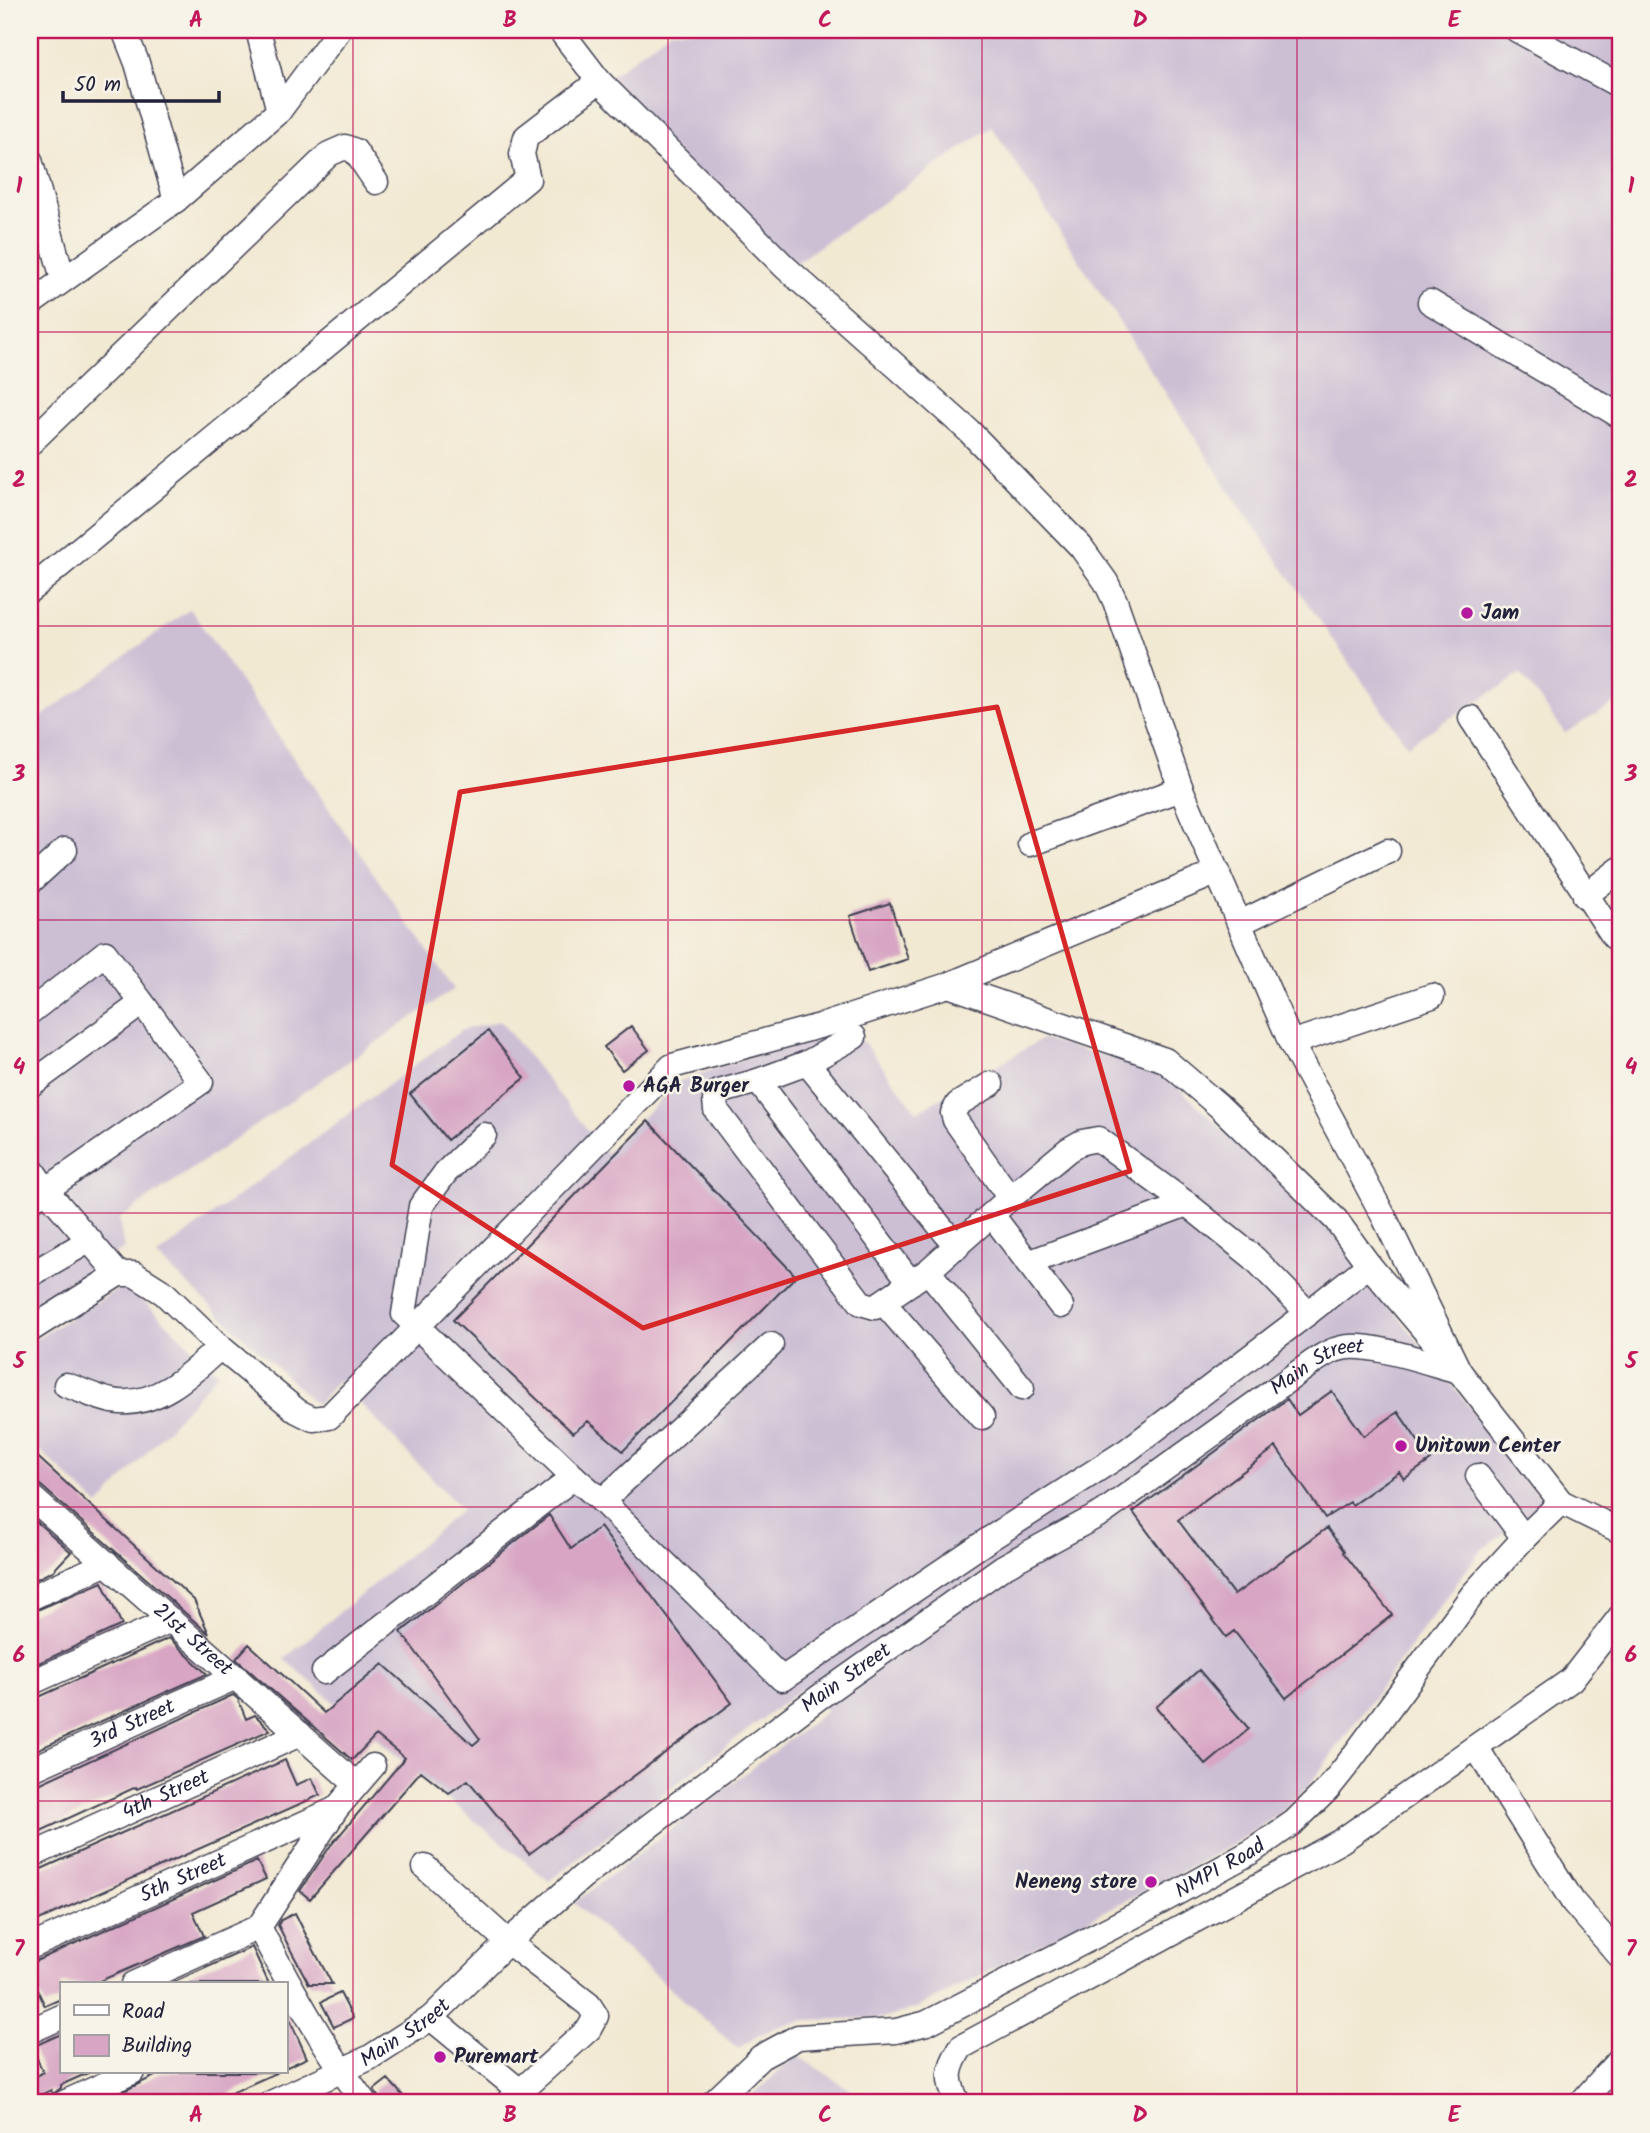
<svg xmlns="http://www.w3.org/2000/svg" width="1650" height="2133" font-family="Kalam,sans-serif">
<style>
.industrial{fill:#ccbfd4}
.building{fill:#d8a6c4}
.lines{fill:none;stroke-linecap:round;stroke-linejoin:round}
.minor-casing{stroke:#414052;stroke-width:27}
.minor{stroke:#fff;stroke-width:24}
.marked{fill:none;stroke:#d62828;stroke-width:5;stroke-linejoin:round}
.grid{fill:none;stroke:#c2185b;stroke-width:2;stroke-opacity:0.55}
.poi-dot{fill:#b5179e;stroke:#f7f3e8;stroke-width:2.5}
.labels{text-anchor:middle;dominant-baseline:central;stroke-width:5;stroke-linejoin:round;paint-order:stroke}
.poi-label{font-size:21px;font-weight:bold;fill:#22223b;stroke:#f7f3e8;text-anchor:start}
.street-label{font-size:21px;fill:#22223b;stroke:#f7f3e8}
.neatline{fill:none;stroke:#c2185b;stroke-width:2.5}
.grid-label{font-size:23px;text-anchor:middle;font-weight:bold;fill:#c2185b}
</style>
<rect width="100%" height="100%" fill="#f7f3e8"/>
<filter id="ink" filterUnits="userSpaceOnUse"><feTurbulence type="fractalNoise" baseFrequency=".0143" numOctaves="2"/><feDisplacementMap in="SourceGraphic" scale="14" xChannelSelector="R" yChannelSelector="G"/><feConvolveMatrix kernelMatrix="1 2 1 2 8 2 1 2 1" color-interpolation-filters="sRGB"/></filter>
<filter id="wash" filterUnits="userSpaceOnUse"><feTurbulence type="fractalNoise" baseFrequency=".00686" numOctaves="4" result="noise"/><feDisplacementMap in="SourceGraphic" scale="28" xChannelSelector="R" yChannelSelector="G"/><feGaussianBlur stdDeviation="1.57" result="paint"/><feColorMatrix in="noise" values="0 0 0 0 0 0 0 0 0 0 0 0 0 0 0 0 0 1.4 0 .05"/><feComposite in="paint" operator="in"/></filter>
<g filter="url(#wash)">
<rect width="100%" height="100%" fill="#f2e9d3"/>
<!-- industrial -->
<path class="industrial" d="M671 30H1620V700L1565 733 1521 674 1407 745 1240 507 992 127 791 266 604 81Z
M190 609 454 989 119 1219 124 1249 30 1305V725Z
M500 1021 606 1153 680 1081 848 1022 917 1112 1042 1039 1161 1071 1335 1235 1546 1505 1481 1550 1308 1787 1278 1815 1231 1846 919 2007 885 2018 805 2020 777 2027 756 2037 738 2049 574 1903 827 1711 804 1687 549 1881 422 1778 284 1659 462 1510 338 1380 317 1405 157 1256 462 1030Z
M126 1284 218 1373 99 1506 30 1441V1342Z
M796 2055 872 2103H744Z"/>
<g id="blocks">
<!-- building -->
<path class="building" d="M890 903 908 959 868 972 850 916Z
M631 1026 649 1050 622 1070 604 1047Z
M488 1031 525 1078 447 1140 410 1094Z
M648 1121 796 1276 623 1451 588 1421 573 1433 453 1320Z
M1332 1391 1364 1436 1398 1412 1431 1460 1404 1479 1399 1472 1352 1505 1350 1502 1325 1518 1276 1447 1178 1520 1234 1595 1327 1528 1344 1551 1343 1552 1392 1615 1286 1698 1234 1631 1226 1637 1133 1512 1287 1399 1298 1415Z
M30 1450 194 1600 209 1634 40 1485 30 1482Z
M549 1515 571 1549 600 1527 732 1703 529 1854 468 1780 449 1793 421 1771 310 1899 300 1891 331 1845 405 1758 376 1735 352 1760 236 1659 249 1644 324 1713 383 1664 473 1745 480 1739 401 1632Z
M30 1516 71 1552 53 1571 30 1582Z
M102 1582 122 1625 30 1667V1613Z
M169 1638 207 1674 30 1753V1701Z
M1199 1670 1249 1729 1206 1765 1156 1707Z
M233 1695 238 1699 246 1719 255 1715 270 1730 137 1789 136 1787 30 1836V1788Z
M285 1760 296 1785 312 1778 320 1795 30 1924V1874Z
M257 1861 266 1879 193 1912 204 1936 93 1984H61V1999L45 2006 34 1983 30 1985V1962L36 1961Z
M295 1913 307 1937 332 1984H309L288 1945 278 1925 281 1920Z
M252 1947 269 1984H170Z
M340 1993 353 2018 334 2027 321 2002Z
M285 2009 307 2058 285 2068Z
M61 2034V2072H90L61 2085V2088L53 2094 51 2090 30 2100V2080L43 2072 32 2047Z
M163 2072H278L209 2103H99Z
M388 2079 397 2089 409 2103H382L374 2090Z"/>
</g>
</g>
<g filter="url(#ink)">
<use href="#blocks" fill-opacity="0" stroke="#414052" stroke-width="2"/>
<g class="lines">
<defs>
<g id="minor">
<path d="M124 30 137 63 176 200"/>
<path d="M258 30 279 111"/>
<path d="M560 30 599 81 786 268 969 431 1081 547 1106 582 1115 601 1181 789 1291 1043 1384 1217 1459 1371"/>
<path d="M1517 30 1620 86"/>
<path d="M30 160 63 279"/>
<path d="M1430 302 1620 416"/>
<path d="M30 304 176 200 279 111 339 30"/>
<path d="M30 443 329 154 345 147 355 151 376 182"/>
<path d="M30 590 528 179 522 154 526 137 599 81"/>
<path d="M1471 718 1614 937 1620 940"/>
<path d="M1030 844 1181 789"/>
<path d="M30 882 65 850"/>
<path d="M1585 896 1620 869"/>
<path d="M1240 923 1388 851"/>
<path d="M948 985 1165 1060 1219 1106 1336 1220 1369 1265 1459 1371 1561 1502 1620 1531"/>
<path d="M30 1012 105 953 201 1082 30 1201"/>
<path d="M854 1037 807 1063 957 1247"/>
<path d="M1291 1043 1432 996"/>
<path d="M758 1081 807 1063"/>
<path d="M991 1084 958 1104 953 1113 955 1120 1010 1198"/>
<path d="M30 1085 142 1003"/>
<path d="M484 1135 446 1172 421 1206 404 1314 574 1477 602 1501 782 1679 991 1538 1128 1450 1308 1313 1369 1265"/>
<path d="M30 1167 46 1190 118 1274"/>
<path d="M992 1215 1061 1306"/>
<path d="M1028 1263 1187 1204"/>
<path d="M928 1271 1022 1388"/>
<path d="M30 1275 90 1240"/>
<path d="M911 1283 758 1081 719 1092 715 1100 716 1110 861 1303 875 1307 928 1271 1010 1198 1068 1150 1082 1142 1098 1139 1187 1204 1254 1258 1308 1313"/>
<path d="M883 1302 982 1417"/>
<path d="M30 1330 118 1274H134L164 1293 220 1347 297 1411 313 1419 329 1417 672 1066 827 1024 948 985 1218 872"/>
<path d="M66 1385C81 1390 97 1398 112 1401 155 1409 191 1374 220 1347"/>
<path d="M1478 1476 1524 1538"/>
<path id="s1" d="M30 1496 356 1784"/>
<path d="M602 1501 771 1345"/>
<path d="M30 1598 107 1563"/>
<path d="M324 1672 574 1477"/>
<path d="M30 1683 171 1620"/>
<path d="M1476 1747 1573 1902 1620 1956"/>
<path id="s2" d="M30 1770 236 1677"/>
<path id="s3" d="M30 1856 300 1734"/>
<path d="M425 1867 508 1942 589 2005 596 2016 589 2029 507 2103"/>
<path d="M259 1927C291 1988 324 2048 365 2103"/>
<path d="M259 1927 336 1809 373 1766"/>
<path id="s4" d="M30 1947 336 1809"/>
<path d="M133 1984 259 1927"/>
<path d="M431 2018 521 2092"/>
<path d="M30 2031 61 2017"/>
<path d="M64 2103 132 2072"/>
<path id="s5" d="M271 2103 369 2058 431 2018 508 1942 582 1877 818 1698 1003 1567 1104 1512 1313 1362C1322 1356 1331 1350 1342 1348 1368 1341 1431 1364 1459 1371"/>
<path id="s6" d="M713 2103 761 2057 798 2037 896 2031 927 2023 1153 1906 1251 1852 1294 1822 1327 1790 1347 1765 1473 1594 1524 1538 1561 1502"/>
<path d="M958 2103C946 2079 947 2070 961 2047L1341 1841 1571 1680 1620 1617"/>
<path d="M1581 2103 1620 2059"/>
</g>
</defs>
<!-- minor casing -->
<use href="#minor" class="minor-casing"/>
<!-- minor -->
<use href="#minor" class="minor"/>
</g>
</g>
<!-- marked area -->
<path class="marked" d="M997 707 1130 1171 643 1328 392 1165 460 792Z"/>
<!-- grid -->
<path class="grid" d="M353 30V2103M668 30V2103M982 30V2103M1297 30V2103M30 332H1620M30 626H1620M30 920H1620M30 1213H1620M30 1507H1620M30 1801H1620"/>
<!-- markers -->
<g class="poi-dot">
<circle cx="1467" cy="613" r="7"/>
<circle cx="629" cy="1086" r="7"/>
<circle cx="1401" cy="1446" r="7"/>
<circle cx="1151" cy="1882" r="7"/>
<circle cx="440" cy="2057" r="7"/>
</g>
<g class="labels">
<!-- poi labels -->
<g class="poi-label">
<text x="1481" y="613">Jam</text>
<text x="643" y="1086">AGA Burger</text>
<text x="1415" y="1446">Unitown Center</text>
<text x="1137" y="1882" text-anchor="end">Neneng store</text>
<text x="454" y="2057">Puremart</text>
</g>
<!-- street labels -->
<g class="street-label">
<text stroke="none"><textPath href="#s5" startOffset="1286">Main Street</textPath></text>
<text stroke="none"><textPath href="#s1" startOffset="217">21st Street</textPath></text>
<text stroke="none"><textPath href="#s5" startOffset="719">Main Street</textPath></text>
<text stroke="none"><textPath href="#s2" startOffset="112">3rd Street</textPath></text>
<text stroke="none"><textPath href="#s3" startOffset="149">4th Street</textPath></text>
<text stroke="none"><textPath href="#s6" startOffset="570">NMPI Road</textPath></text>
<text stroke="none"><textPath href="#s4" startOffset="168">5th Street</textPath></text>
<text stroke="none"><textPath href="#s5" startOffset="152">Main Street</textPath></text>
</g>
</g>
<!-- margin -->
<rect width="1650" height="2133" fill="none" stroke="#f7f3e8" stroke-width="77"/>
<!-- legend -->
<rect x="60" y="1982" width="228" height="91" fill="#f7f3e8" stroke="#a29fa3" stroke-width="2"/>
<rect x="74" y="2005" width="35" height="10" fill="#ffffff" stroke="#a29fa3" stroke-width="2"/>
<text x="122" y="2018" font-size="21" fill="#22223b">Road</text>
<rect x="74" y="2035" width="35" height="21" fill="#d8a6c4" stroke="#a29fa3" stroke-width="2"/>
<text x="122" y="2052" font-size="21" fill="#22223b">Building</text>
<!-- scale -->
<path d="M63 91v10h156v-10" fill="none" stroke="#22223b" stroke-width="3.5"/>
<text x="74" y="91" font-size="21" fill="#22223b" stroke="#f7f3e8" stroke-width="5" paint-order="stroke">50 m</text>
<rect x="38" y="38" width="1574" height="2056" class="neatline"/>
<g class="grid-label">
<text x="196" y="27">A</text>
<text x="510" y="27">B</text>
<text x="825" y="27">C</text>
<text x="1140" y="27">D</text>
<text x="1454" y="27">E</text>
<text x="19" y="193">1</text>
<text x="1631" y="193">1</text>
<text x="19" y="487">2</text>
<text x="1631" y="487">2</text>
<text x="19" y="781">3</text>
<text x="1631" y="781">3</text>
<text x="19" y="1074">4</text>
<text x="1631" y="1074">4</text>
<text x="19" y="1368">5</text>
<text x="1631" y="1368">5</text>
<text x="19" y="1662">6</text>
<text x="1631" y="1662">6</text>
<text x="19" y="1956">7</text>
<text x="1631" y="1956">7</text>
<text x="196" y="2122">A</text>
<text x="510" y="2122">B</text>
<text x="825" y="2122">C</text>
<text x="1140" y="2122">D</text>
<text x="1454" y="2122">E</text>
</g>
</svg>
